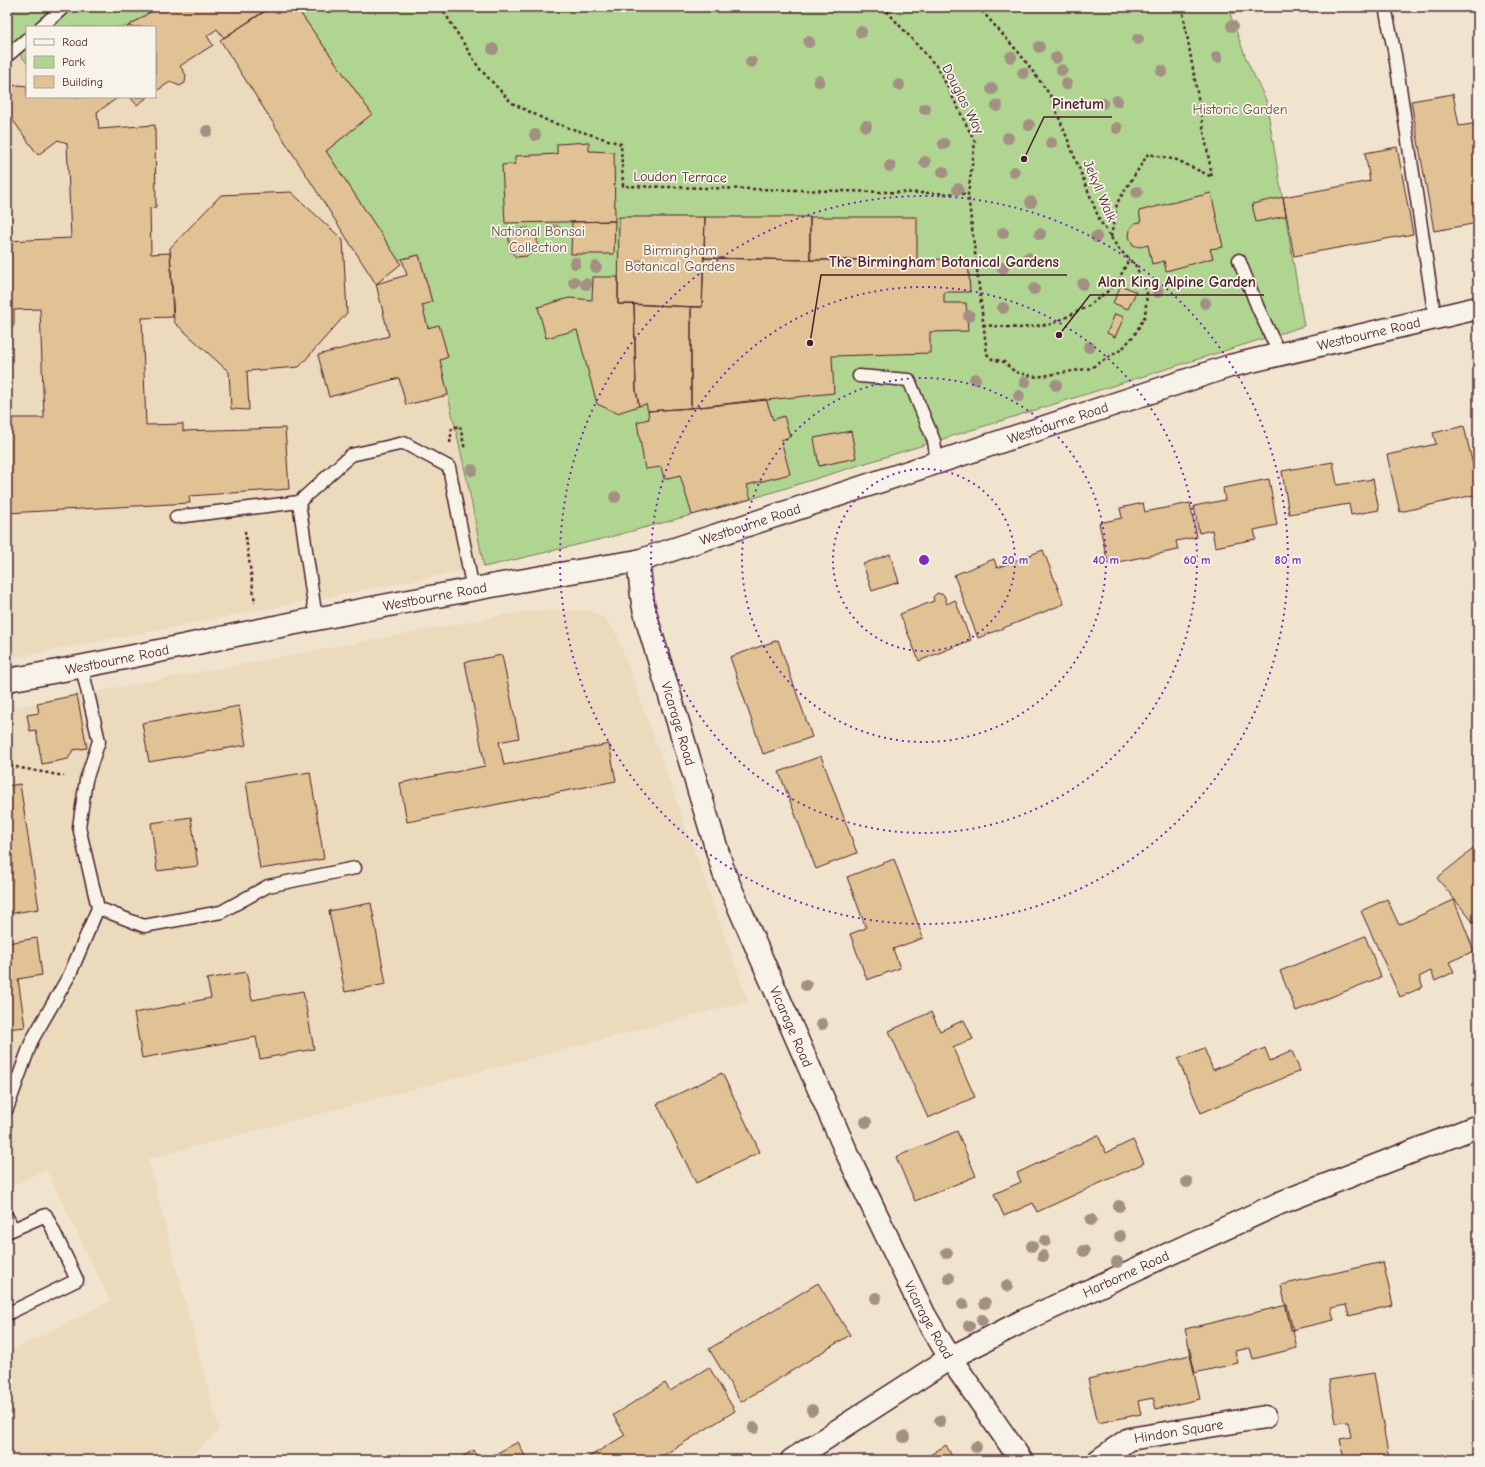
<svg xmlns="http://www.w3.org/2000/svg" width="1485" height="1467" font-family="'Comic Neue',sans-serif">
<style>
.built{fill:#ecdabd;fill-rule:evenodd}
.green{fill:#b0d591;stroke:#7d7a5e}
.building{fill:#e1c294;stroke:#4a1f2b}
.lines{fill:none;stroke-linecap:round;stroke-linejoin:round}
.service-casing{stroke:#4a1f2b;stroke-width:15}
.minor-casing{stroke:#4a1f2b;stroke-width:25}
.tertiary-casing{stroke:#4a1f2b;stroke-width:25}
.secondary-casing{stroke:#4a1f2b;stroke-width:25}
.path{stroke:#4a1f2b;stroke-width:2.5;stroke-dasharray:3 3;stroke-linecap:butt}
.service{stroke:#f7f3e8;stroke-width:12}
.minor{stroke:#f7f3e8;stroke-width:22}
.tertiary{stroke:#f7f3e8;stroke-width:22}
.secondary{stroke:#f7f3e8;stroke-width:22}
.tree{fill:#a39083}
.ring{fill:none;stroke:#7b2cbf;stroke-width:2;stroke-dasharray:2 4}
.labels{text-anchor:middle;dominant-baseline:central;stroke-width:3.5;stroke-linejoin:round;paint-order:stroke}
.street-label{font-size:14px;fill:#4a1f2b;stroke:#f7f3e8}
.park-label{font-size:14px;fill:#644c44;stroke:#f7f3e8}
.centre{fill:#7b2cbf;stroke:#f7f3e8;stroke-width:2}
.ring-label{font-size:12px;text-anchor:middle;font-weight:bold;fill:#7b2cbf;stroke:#f7f3e8;stroke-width:3.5;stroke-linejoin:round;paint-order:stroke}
.leader{fill:none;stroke:#4a1f2b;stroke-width:1.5}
.callout-dot{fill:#4a1f2b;stroke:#f7f3e8;stroke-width:1.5}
.callout-label{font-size:15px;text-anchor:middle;font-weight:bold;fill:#4a1f2b;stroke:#f7f3e8;stroke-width:3.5;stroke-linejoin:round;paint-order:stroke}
</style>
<rect width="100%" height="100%" fill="#f0e4cf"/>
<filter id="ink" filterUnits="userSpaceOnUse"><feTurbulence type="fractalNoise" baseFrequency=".025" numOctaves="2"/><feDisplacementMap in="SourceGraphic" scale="8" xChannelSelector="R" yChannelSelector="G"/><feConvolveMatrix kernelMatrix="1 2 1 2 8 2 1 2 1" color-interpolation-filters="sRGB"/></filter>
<g filter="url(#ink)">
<!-- built -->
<path class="built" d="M7 7H296L372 114 326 151 398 260 419 255 432 302 422 305 448 357 440 360 468 484 484 567 7 659ZM27 27H155V97H27Z
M587 610 605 618 618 637 748 1001 148 1159 219 1430 187 1460H7V1353L110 1301 46 1169 7 1188V708L527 611Z"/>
<!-- green -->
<path class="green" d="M16 7H158L127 27H27V63L7 39V22Z
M296 7H1258L1230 14 1247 61 1266 100 1304 326 751 499 610 537 484 567 468 484 440 360 447 357 428 328 422 305 432 302 419 255 398 260 326 151 372 114Z"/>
<!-- building -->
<path class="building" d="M158 7H270L224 38 217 29 207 36 213 45 180 66 186 75 185 83 180 86 170 82 155 92V27H127Z
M272 7H296L372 114 326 151 401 264 376 284 220 40Z
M19 85 27 86V97H119L97 112 99 129 155 125 156 207 150 208 151 254 170 253 173 317 142 318 146 425 183 424V431L285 428 289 489 189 496 190 503 7 513V418H44L40 309 14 310V325L9 332H7V241L71 238 67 143 58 140 38 155 7 112V90L11 86Z
M1453 94 1459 126 1478 123V223L1434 231 1411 101Z
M130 97H148L137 105Z
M589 142V151L614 152 615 221 505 223 502 165 515 164V156L557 154V144Z
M1397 147 1413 234 1294 256 1283 197 1370 181 1365 153Z
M291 192 343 240 347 313 299 367 247 371 249 410 231 409 229 372 174 322 170 248 221 195Z
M1211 193 1223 247 1210 249 1213 258 1166 271 1164 261 1152 264 1148 245 1140 247 1133 245 1129 237 1130 229 1135 223 1141 222 1139 211Z
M1283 197 1286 216 1256 222 1252 204Z
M619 217H705L702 307 618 304Z
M705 217H810V260L704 258Z
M810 217H917V260H810Z
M615 221 614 254H571L572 222Z
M528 228 537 234V249L527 256 516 257 509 249V235L516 229Z
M419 255 432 302 422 305 428 328 439 325 448 357 440 360 448 395 406 405 399 378 329 397 318 355 389 336 376 284 407 275 402 259Z
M704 258 810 260 968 259 970 292H944V303H966L968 331 930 332V353L832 356 834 393 691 408V307H702Z
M593 277H618V304H634L636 390 639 406 617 413 597 404 577 330 546 338 538 307 569 298 592 300Z
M1121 285 1136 292 1128 309 1113 303Z
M634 304 691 307V408L648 411 646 404 639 406 636 390Z
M1115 314 1124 317 1115 337 1107 333Z
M766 399 773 420 784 416 790 437 781 440 790 474 747 485 751 499 692 515 680 475 664 479 661 467 645 469 637 422 649 419 648 411 691 408Z
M1464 426 1478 487V494L1400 512 1387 455 1436 444 1433 433Z
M851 431 856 458 819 466 814 438Z
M1333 462 1337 485 1373 479 1379 510 1351 515 1349 504 1289 514 1282 471Z
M1269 479 1277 525 1254 530 1256 539 1215 547 1212 530 1199 533 1194 506 1225 500 1223 488Z
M1143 503 1145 512 1190 503 1197 537 1176 541 1178 550 1108 564 1099 523 1122 518 1120 508Z
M1043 550 1064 604 978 638 954 575 994 559 997 568Z
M890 554 899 582 872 591 863 564Z
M937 593 944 595 947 604 955 600 971 640 919 661 900 614 934 601 933 597Z
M778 640 812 737 763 754 730 657Z
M502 655 519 738 499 742 504 765 609 744 616 781 407 822 400 783 485 766 465 662Z
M77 695 87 748 73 750 68 759 42 764 36 730 30 731 27 715 39 713 37 703Z
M239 706 246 745 149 762 142 723Z
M821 756 857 853 816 869 779 772Z
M310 772 324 859 260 869 246 782Z
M20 784 39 909 7 914V786Z
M191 817 198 866 157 871 151 823Z
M1478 845V928L1437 878Z
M894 859 923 938 893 949 900 968 867 980 850 934 866 928 847 877Z
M1387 899 1399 925 1454 900 1474 951 1449 962 1454 972 1435 981 1431 971 1419 977 1423 987 1400 997 1361 911Z
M371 903 386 984 345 992 329 911Z
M1365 936 1381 977 1296 1011 1280 971Z
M37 938 42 975 18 979 25 1027 7 1029V943Z
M246 972 252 1000 303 991 314 1049 260 1059 256 1037 142 1058 134 1013 211 998 207 979Z
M931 1012 940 1031 964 1020 973 1039 953 1048 975 1097 928 1118 889 1031Z
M1204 1048 1213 1070 1265 1048 1270 1061 1292 1051 1300 1071 1201 1113 1178 1059Z
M722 1073 760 1152 696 1183 657 1104Z
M957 1131 976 1176 915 1201 896 1157Z
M1098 1135 1106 1153 1133 1140 1144 1163 1037 1212 1033 1203 1004 1216 994 1194 1021 1182 1017 1173Z
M1383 1262 1393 1305 1349 1316 1346 1305 1331 1308 1334 1320 1291 1330 1281 1285Z
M818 1283 850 1335 741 1402 709 1349Z
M1287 1305 1297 1348 1253 1359 1250 1348 1235 1351 1238 1363 1195 1373 1185 1329Z
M1190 1355 1200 1399 1156 1409 1153 1398 1138 1401 1141 1414 1098 1423 1088 1379Z
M709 1367 735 1411 656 1460H584L625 1435 613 1415 665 1383 670 1391Z
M1374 1373 1389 1460H1344L1340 1439 1351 1437 1348 1422 1336 1423 1329 1380Z
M518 1442 527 1460H484Z
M946 1445 954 1460H922Z
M474 1450 479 1460H456Z"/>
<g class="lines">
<defs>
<path id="service" d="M1385 7 1395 55 1435 318
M41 27 64 7
M7 56 27 39
M1239 260 1258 308 1280 355
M859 376 909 380 934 441 937 462
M176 517 299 502
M316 619 299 502 351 455 404 443 449 467 473 590
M82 668 99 741 86 780 79 827 98 908 144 926 221 912 268 886 355 868
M7 1109 32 1040 70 974 98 908
M7 1217 13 1229
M7 1232 46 1215 77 1280 7 1314"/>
<g id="minor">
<path id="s1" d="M1099 1460 1129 1439 1265 1417"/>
</g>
<g id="tertiary">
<path id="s2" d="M638 561 643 604 649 627 724 873 846 1151 924 1314 950 1358 1021 1460"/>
</g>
<g id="secondary">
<path id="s3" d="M7 680C92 666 176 647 260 630 386 605 512 581 638 561L1230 366 1478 308"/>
<path id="s4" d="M792 1460 950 1358 1021 1322 1280 1203 1478 1126"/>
</g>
</defs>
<!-- service casing -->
<use href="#service" class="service-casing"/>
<!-- minor casing -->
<use href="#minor" class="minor-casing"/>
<!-- tertiary casing -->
<use href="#tertiary" class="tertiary-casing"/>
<!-- secondary casing -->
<use href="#secondary" class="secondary-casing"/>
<!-- path -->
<path class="path" d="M441 7 479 68 512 103 550 122 621 144 623 186 968 194
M883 7 938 68 975 142 968 194 987 354 992 359 1004 362 1015 372 1037 377 1091 368 1122 349 1135 334 1145 316 1147 293 1136 266 1118 248 1100 221 1050 95 1020 54 981 10 977 7
M1111 237 1117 203 1148 154 1177 160 1212 177 1182 7
M983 325 1019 328 1052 324 1087 307 1116 285 1129 259
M450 443 452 428 460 426 465 450
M245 531 255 603
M10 766 64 776"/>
<!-- service -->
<use href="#service" class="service"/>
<!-- minor -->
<use href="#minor" class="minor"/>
<!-- tertiary -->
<use href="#tertiary" class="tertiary"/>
<!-- secondary -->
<use href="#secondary" class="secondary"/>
</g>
<!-- trees -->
<g class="tree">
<circle cx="1232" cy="26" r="6"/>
<circle cx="861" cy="32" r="6"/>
<circle cx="1138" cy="39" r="6"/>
<circle cx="809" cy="42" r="6"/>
<circle cx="1039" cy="47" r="6"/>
<circle cx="493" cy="49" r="6"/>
<circle cx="1011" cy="57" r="6"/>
<circle cx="1217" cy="57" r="6"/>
<circle cx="1056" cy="58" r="6"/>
<circle cx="751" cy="62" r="6"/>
<circle cx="1062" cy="70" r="6"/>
<circle cx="1162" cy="71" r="6"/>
<circle cx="1023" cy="73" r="6"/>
<circle cx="819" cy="81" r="6"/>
<circle cx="1066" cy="84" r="6"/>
<circle cx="899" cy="85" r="6"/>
<circle cx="992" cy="89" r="6"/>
<circle cx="1117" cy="101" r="6"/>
<circle cx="1102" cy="103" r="6"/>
<circle cx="997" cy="106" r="6"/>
<circle cx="925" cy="109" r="6"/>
<circle cx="1029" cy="125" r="6"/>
<circle cx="866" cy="126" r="6"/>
<circle cx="1117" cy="128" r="6"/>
<circle cx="207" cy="131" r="6"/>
<circle cx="535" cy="135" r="6"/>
<circle cx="1008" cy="138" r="6"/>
<circle cx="1051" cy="143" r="6"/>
<circle cx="944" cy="144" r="6"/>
<circle cx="925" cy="162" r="6"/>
<circle cx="890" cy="166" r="6"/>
<circle cx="943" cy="172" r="6"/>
<circle cx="1014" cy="172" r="6"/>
<circle cx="958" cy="189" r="6"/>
<circle cx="1137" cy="192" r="6"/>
<circle cx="1031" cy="202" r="6"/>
<circle cx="555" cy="230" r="6"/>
<circle cx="1003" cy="233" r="6"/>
<circle cx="1040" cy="234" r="6"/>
<circle cx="1096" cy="237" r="6"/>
<circle cx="1028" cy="258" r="6"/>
<circle cx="575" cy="263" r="6"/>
<circle cx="640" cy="265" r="6"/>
<circle cx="596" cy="267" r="6"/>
<circle cx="1003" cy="268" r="6"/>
<circle cx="574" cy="282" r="6"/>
<circle cx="586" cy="284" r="6"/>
<circle cx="1083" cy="284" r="6"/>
<circle cx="1034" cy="289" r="6"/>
<circle cx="1158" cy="292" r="6"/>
<circle cx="1205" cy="303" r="6"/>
<circle cx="1003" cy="308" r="6"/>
<circle cx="969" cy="316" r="6"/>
<circle cx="1089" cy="347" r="6"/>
<circle cx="975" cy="379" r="6"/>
<circle cx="1025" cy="382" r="6"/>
<circle cx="1056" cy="385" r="6"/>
<circle cx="1019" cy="396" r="6"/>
<circle cx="472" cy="470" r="6"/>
<circle cx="615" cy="497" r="6"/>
<circle cx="806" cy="985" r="6"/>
<circle cx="822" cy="1024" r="6"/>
<circle cx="866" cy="1122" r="6"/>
<circle cx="1187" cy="1182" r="6"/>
<circle cx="1119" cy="1206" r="6"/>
<circle cx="1091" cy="1220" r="6"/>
<circle cx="1120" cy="1236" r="6"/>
<circle cx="1045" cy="1241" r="6"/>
<circle cx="1032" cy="1246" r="6"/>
<circle cx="1084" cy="1251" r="6"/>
<circle cx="947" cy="1253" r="6"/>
<circle cx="1043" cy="1256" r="6"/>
<circle cx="1117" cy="1262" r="6"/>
<circle cx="949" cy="1278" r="6"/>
<circle cx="1007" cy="1286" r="6"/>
<circle cx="876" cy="1298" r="6"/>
<circle cx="985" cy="1303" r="6"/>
<circle cx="963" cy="1304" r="6"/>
<circle cx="982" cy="1320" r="6"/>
<circle cx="969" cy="1326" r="6"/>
<circle cx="812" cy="1410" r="6"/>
<circle cx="940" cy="1421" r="6"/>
<circle cx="754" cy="1428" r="6"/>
<circle cx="904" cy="1437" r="6"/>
<circle cx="976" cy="1447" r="6"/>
</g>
</g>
<!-- distance rings -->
<g class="ring">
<circle cx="924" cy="560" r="91"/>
<circle cx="924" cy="560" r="182"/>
<circle cx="924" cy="560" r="273"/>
<circle cx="924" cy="560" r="364"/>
</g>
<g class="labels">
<!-- street labels -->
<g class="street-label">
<text transform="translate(963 99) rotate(63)">Douglas Way</text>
<text transform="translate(680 177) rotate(1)">Loudon Terrace</text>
<text transform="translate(1100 191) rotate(67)">Jekyll Walk</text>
<text stroke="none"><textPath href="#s3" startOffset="1408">Westbourne Road</textPath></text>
<text stroke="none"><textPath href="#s3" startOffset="1084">Westbourne Road</textPath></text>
<text stroke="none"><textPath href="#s3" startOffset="760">Westbourne Road</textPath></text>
<text stroke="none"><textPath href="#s3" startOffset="436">Westbourne Road</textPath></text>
<text stroke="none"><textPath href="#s3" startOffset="112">Westbourne Road</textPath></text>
<text stroke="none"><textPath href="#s2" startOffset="168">Vicarage Road</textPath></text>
<text stroke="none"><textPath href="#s2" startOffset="492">Vicarage Road</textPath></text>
<text stroke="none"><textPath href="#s4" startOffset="383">Harborne Road</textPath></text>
<text stroke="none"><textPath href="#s2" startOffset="816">Vicarage Road</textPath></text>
<text stroke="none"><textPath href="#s1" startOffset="87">Hindon Square</textPath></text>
</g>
<!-- park labels -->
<g class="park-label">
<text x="1240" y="109">Historic Garden</text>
<text x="538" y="231">National Bonsai<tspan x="538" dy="16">Collection</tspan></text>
<text x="680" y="250">Birmingham<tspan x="680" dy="16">Botanical Gardens</tspan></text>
</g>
</g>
<circle cx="924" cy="560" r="6" class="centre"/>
<g class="ring-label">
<text x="1015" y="564">20 m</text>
<text x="1106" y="564">40 m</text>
<text x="1197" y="564">60 m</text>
<text x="1288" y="564">80 m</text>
</g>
<!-- callouts -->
<path class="leader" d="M1024 159L1044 117H1112M810 343L821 275H1067M1059 335L1090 295H1264"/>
<g class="callout-dot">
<circle cx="1024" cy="159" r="4"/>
<circle cx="810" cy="343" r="4"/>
<circle cx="1059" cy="335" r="4"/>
</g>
<g class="callout-label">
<text x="1078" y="109">Pinetum</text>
<text x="944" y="267">The Birmingham Botanical Gardens</text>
<text x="1177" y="287">Alan King Alpine Garden</text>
</g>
<!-- margin -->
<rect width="1485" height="1467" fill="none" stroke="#f7f3e8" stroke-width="24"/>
<rect x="12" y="12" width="1461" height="1443" fill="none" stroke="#4a1f2b" stroke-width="1.5" filter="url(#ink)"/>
<!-- legend -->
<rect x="26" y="26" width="130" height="72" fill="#f7f3e8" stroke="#b29e9c"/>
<rect x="34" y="39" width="20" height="6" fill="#f7f3e8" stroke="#b29e9c"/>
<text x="62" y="46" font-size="12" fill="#4a1f2b">Road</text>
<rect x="34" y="56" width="20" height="12" fill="#b0d591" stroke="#b29e9c"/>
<text x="62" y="66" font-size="12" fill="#4a1f2b">Park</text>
<rect x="34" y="76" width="20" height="12" fill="#e1c294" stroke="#b29e9c"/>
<text x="62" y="86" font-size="12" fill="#4a1f2b">Building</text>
</svg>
